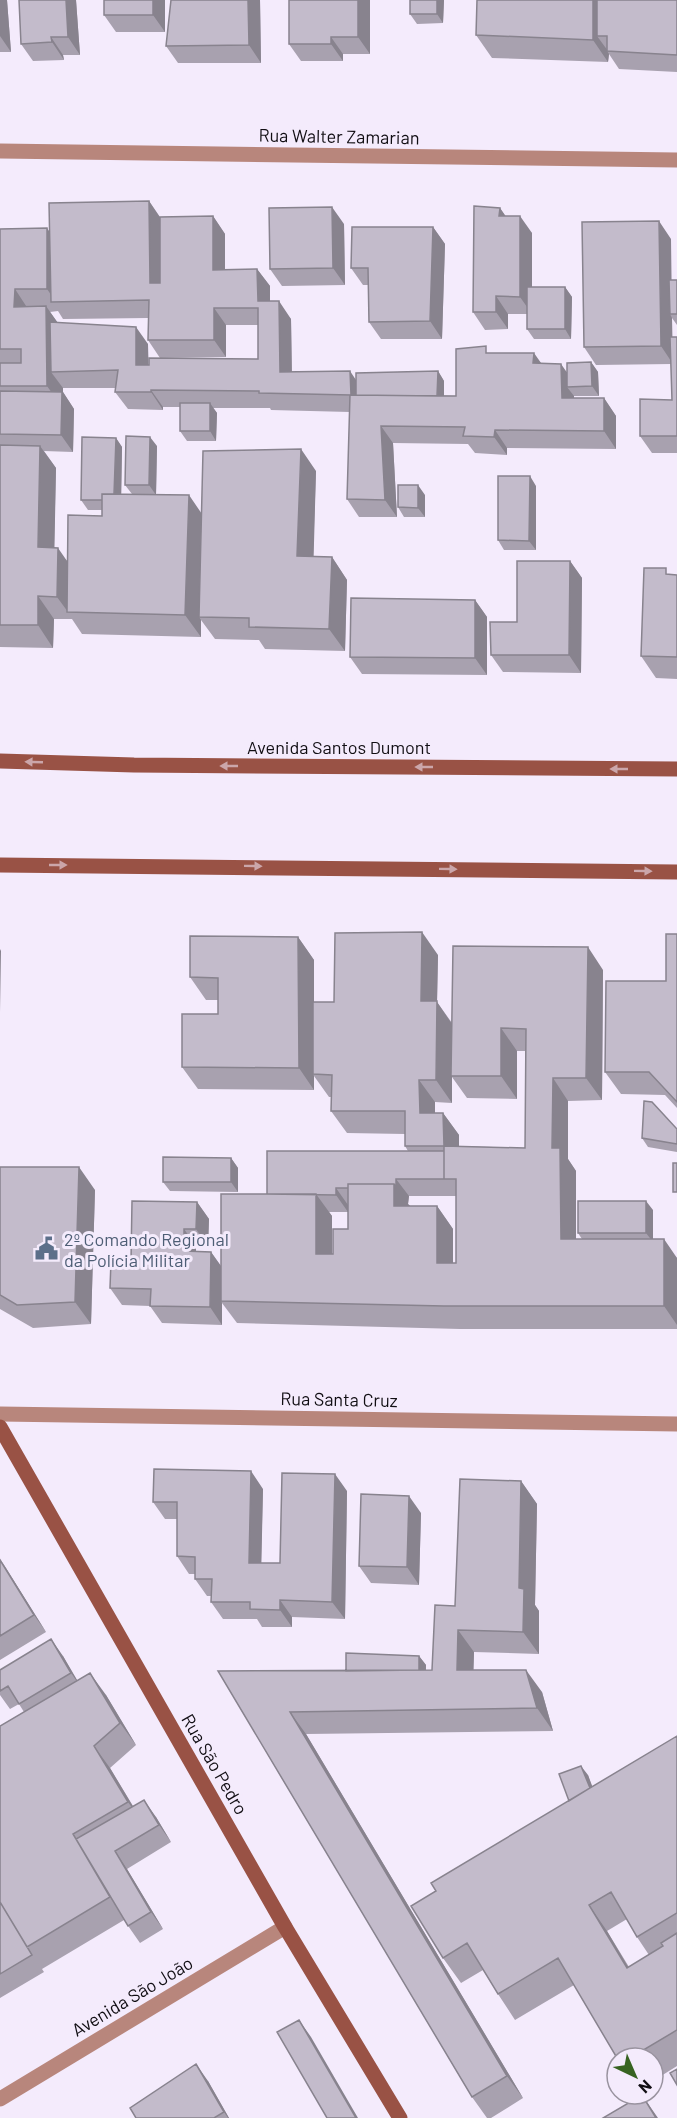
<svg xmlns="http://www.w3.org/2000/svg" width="677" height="2118" font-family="Barlow,sans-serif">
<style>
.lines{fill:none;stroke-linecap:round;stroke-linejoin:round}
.street{stroke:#b8867c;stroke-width:15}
.secondary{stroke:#995245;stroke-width:15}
.wall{fill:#a8a1af;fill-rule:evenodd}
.shaded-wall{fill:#88838e}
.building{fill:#c3bbcb;stroke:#88838e;stroke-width:1.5}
.oneway{fill:#cba6aa}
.labels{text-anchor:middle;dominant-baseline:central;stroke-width:6;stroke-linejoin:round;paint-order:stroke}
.street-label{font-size:18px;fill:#110e13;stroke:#f4ebfc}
.service-label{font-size:18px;fill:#4e5e75;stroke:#f4ebfc;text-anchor:start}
</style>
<rect width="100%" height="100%" fill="#f4ebfc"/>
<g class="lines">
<!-- street -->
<path class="street" d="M0 151 677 160
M0 1414 677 1424
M0 2099 285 1927"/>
<!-- secondary -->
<path class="secondary" d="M0 761 134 765 677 769
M0 865 677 872
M0 1427 285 1927 400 2118"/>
</g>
<!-- wall -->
<path class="wall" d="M0 0H7L11 52H0Z
M19 0H76L80 55H63L64 60 33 61 21 44Z
M104 0H165V32H116L104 15Z
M171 0H260L261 63H178L166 46Z
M289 0H370V54H343V61H301L289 44Z
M444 0 443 23 417 24 410 14Z
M677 0V72L619 69 609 54 608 62 492 58 476 35Z
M149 201 160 217 213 216 225 234V270L257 269 270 286V301L291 319 292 372 356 380 438 371 444 381V396H456L490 353 542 364 567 372 591 362 598 372 599 396H574V398H604L616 416V449L507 448V455L475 453 468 444 393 443 397 517H359L347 499 350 412 271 410 270 408H213L217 413 216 441H187L180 431V407H163V410L128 409 115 392 116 388H63V392L74 409 73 452 44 451 56 468 54 548 67 561 102 516V510H88L81 500 116 438 122 447 121 494H132L125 485 157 446 156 495 202 514 316 471 313 557H332L347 580 345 651 265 649 259 640 215 639 201 620V637L82 634 72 619H54L53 648 0 647V229L47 228 49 232ZM58 311 63 319 148 318V340L160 358 226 357V325H258V359L148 365V344L58 323 50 312Z
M500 208 505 216 532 233V287H565L572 297 571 339H534L527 329V314H508V329L485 330 473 312Z
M344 224 345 285 282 286 270 269Z
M433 227 445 244 442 339H381L369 322 368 285H363L351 268Z
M671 239V280H677V325L672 318V337H677V453H652L640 436 672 400 671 364 596 365 584 347Z
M536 486V550H504L498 540Z
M425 495V517H404L398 507Z
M570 561 582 578 581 673 503 672 491 655Z
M670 574 677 575V679L656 678 641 656Z
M475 600 487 617V675L362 674 350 657Z
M677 934V1108L665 1095 621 1094 605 1072 666 981Z
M298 937 314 960V1002H334L438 955 437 1002 452 1023 603 970 602 1100 568 1101V1159L576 1171V1239H582L578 1233 653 1210V1239L677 1258V1329H460L237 1323 222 1303V1325L162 1323 150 1306 122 1305 110 1288 131 1261 197 1202 209 1219 208 1247 196 1246V1252H211L221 1266 267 1194 408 1151 405 1146V1134L347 1133 331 1111V1097H329L314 1076V1090L198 1089 182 1067 218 1014V1000H206L190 977ZM517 1051H525V1148L459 1146V1135L443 1113H435V1102L452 1103V1077L467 1098 517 1099ZM409 1196H456V1263H453V1229L437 1206H410L408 1204ZM329 1212H348V1229L333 1254H332V1216Z
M677 1129V1152L648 1147 642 1138Z
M231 1158 238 1168V1192L170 1191 163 1182Z
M0 1167 95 1190 91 1324 33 1328 0 1309Z
M521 1481 537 1504 535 1605 539 1611V1654L474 1652 473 1670 542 1692 553 1731 306 1734 523 2098 491 2118H487L472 2097 218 1671H346L419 1656 426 1665V1670H432L455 1606Z
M263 1489 261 1563H280L347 1491 345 1619 292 1617V1627H262L257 1619H223L211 1602V1596H207L195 1579V1574H189L177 1556V1519H165L153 1502Z
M421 1513 419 1585 371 1583 359 1566Z
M0 1559 46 1632 0 1660Z
M63 1656 77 1681 106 1695 136 1745 110 1768 133 1806 156 1817 171 1842 127 1869 163 1929 140 1943 124 1920 42 1969 44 1972 0 1998V1726L24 1712 19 1704 10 1709 0 1695V1670Z
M677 1736V2066L653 2081V2058H617L574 1985 515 2020 498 1994 483 1970 461 1983 443 1958 436 1891 569 1801 588 1775 592 1787ZM627 1919 637 1937 649 1955 629 1967 607 1931Z
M208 2081 229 2118H136Z"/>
<!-- shaded-wall -->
<path class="shaded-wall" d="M0 0H7L11 52 0 36Z
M66 0H76L80 55 68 37Z
M153 0H165V32L153 15Z
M248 0H260L261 63 249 45Z
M358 0H370V54L358 37Z
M437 0H444L443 23 437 14Z
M593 0H609L607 36H597L608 51H607L609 54 608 62 593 40Z
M51 37 63 55 64 60 52 42Z
M331 37 343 54V61L331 44Z
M149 201 161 219 162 300 150 283Z
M332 207 344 224 345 285 333 268Z
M500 208 512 225 499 216Z
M213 216 225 234V287L213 270Z
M520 216 532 233V314L520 297Z
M659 221 671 239 672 314H670L672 318 673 364 661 346Z
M433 227 445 244 442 339 430 321Z
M47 228 62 251 56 302 47 289Z
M257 269 270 286V318L258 301Z
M565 287 572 297 571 339 565 329Z
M15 289 30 312 14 307Z
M496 296 508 314V329L496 312Z
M279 301 291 319 292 389 280 372Z
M46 306 62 329 51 372 63 388V392L74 409 73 452 61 435 62 407 47 386Z
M214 308 226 325V357L214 340Z
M136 327 148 344 149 382 136 365Z
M534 353 546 370 533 363Z
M591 362 598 372 599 396 592 386Z
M561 364 573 381 567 387 574 396V415L562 398Z
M350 371 362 389 357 403 351 395Z
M438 371 444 381V413L437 404Z
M151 390 163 407V410L151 392Z
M604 398 616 416V449L604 431Z
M210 403 217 413 216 441 210 431Z
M381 426 393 443 397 517 385 500Z
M495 430 507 448V455L494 437Z
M150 437 157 446 156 495 149 485Z
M116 438 122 447 121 510 114 500Z
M40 446 56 468 54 570 38 547Z
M301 449 316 471 313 579 297 556Z
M530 476 536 486V550L529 541Z
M418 485 425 495V517L418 508Z
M189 495 204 517 199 617 201 620V637L185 615Z
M58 548 74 571 68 612 57 597Z
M332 557 347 580 345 651 329 629Z
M570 561 582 578 581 673 569 655Z
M38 596 54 619 53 648 38 625Z
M475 600 487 617V675L475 658Z
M422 932 438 955 437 1002 452 1024V1103L436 1080 421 1001Z
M298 937 314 960V1074H313L314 1076V1090L299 1068Z
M588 947 603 970 602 1100 586 1078Z
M0 949 1 951 0 1012Z
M501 1028 517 1051V1099L501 1076Z
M553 1078 568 1101V1159L576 1171V1261L561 1239 552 1148Z
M419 1080 435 1102V1135L420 1113Z
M443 1113 459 1135V1184L444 1146Z
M231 1158 238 1168V1192L231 1182Z
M79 1167 95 1190 91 1324 75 1302Z
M396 1179 409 1196 408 1204 410 1206H394V1184Z
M336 1188 348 1205V1212L336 1195Z
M316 1194 332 1216V1276L316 1254Z
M646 1201 653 1210V1242L646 1233Z
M197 1202 209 1219 208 1247 196 1229Z
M437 1206 453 1229V1285L437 1263Z
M184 1229 196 1246V1269L184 1251Z
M664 1239 677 1258V1325L664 1306Z
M211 1252 223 1269 221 1301 222 1303V1325L210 1307Z
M251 1471 263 1489 261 1580 249 1563Z
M335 1474 347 1491 345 1619 332 1602Z
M521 1481 537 1504 535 1605 539 1611V1654L523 1632 519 1588Z
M409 1496 421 1513 419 1585 407 1567Z
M0 1559 6 1568 46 1632 34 1615Z
M280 1600 292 1617V1627L280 1610Z
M458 1630 474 1652 473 1693 457 1670Z
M51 1639 63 1656 83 1690 71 1673Z
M419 1656 426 1665 425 1693 418 1683Z
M526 1670 542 1692 553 1731 537 1708Z
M90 1673 106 1695 136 1745 120 1723Z
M290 1712 306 1734 523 2098 507 2076Z
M94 1746 110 1768 144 1825 128 1802Z
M581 1766 588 1775 599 1804 593 1795Z
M144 1800 156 1817 171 1842 159 1825Z
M115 1851 127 1869 163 1929 151 1912Z
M589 1905 607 1931 644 1994 627 1968Z
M299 2020 311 2037 358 2118H356Z
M196 2064 208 2081 229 2118H228L224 2112Z
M642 2095 658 2118H656Z"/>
<!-- building -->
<path class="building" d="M19 0H66L68 37H51L52 42 21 44Z
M104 0H153V15H104Z
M171 0H248L249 45 166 46Z
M289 0H358V37H331V44H289Z
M410 0H437V14H410Z
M477 0H593V40L476 35Z
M597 0H677V55L607 51V36H597Z
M149 201 150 283H160V217L213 216V270L257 269 258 301H279L280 372 350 371 351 395 259 393V391L151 390V392H115L118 370 51 372 50 322 136 327V365H149V358L258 359V308H214V340H148L149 300 51 302 49 203Z
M474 206 500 208 499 216H520V297L496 296V312H473Z
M332 207 333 268 270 269 269 208Z
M659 221 661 346 584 347 582 222Z
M352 227H433L430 321 369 322 368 268H351Z
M47 228V289H15L14 307 46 306 47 386H0V363H21V349H0V229Z
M669 280H677V314H670Z
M527 287H565V329H527Z
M670 337H677V436H640V399L672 400Z
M486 346V353H534L533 363 561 364 562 398H604V431L495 430 494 437 463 436 465 427 381 426 385 500 347 499 350 395 456 396V349Z
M591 362 592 386 567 387V363Z
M438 371 437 396 356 395V373Z
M0 391 62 392 61 435 0 434Z
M180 403H210V431H180Z
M126 436 150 437 149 485H125Z
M82 437 116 438 114 494H102V500H81Z
M0 445 40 446 38 547 58 548 57 597 38 596V625H0Z
M301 449 297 556 332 557 329 629 249 627V618L199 617 203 451Z
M498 476H530L529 541 498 540Z
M398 485H418V508L398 507Z
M102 494 189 495 185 615 67 612 68 515 102 516Z
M517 561H570L569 655H491L490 622H517Z
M644 568H666V574L677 575V657L641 656Z
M351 598 475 600V658L350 657Z
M422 932 421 1001H437L436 1080H419L420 1113H443L444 1146H405V1111H331L332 1075 313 1074V1002H334L335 933Z
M666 934H677V1102L649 1072H605L606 981H666Z
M190 936 298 937 299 1068 182 1067V1014H218V978L190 977Z
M453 946 588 947 586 1078H553L552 1148H560L561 1239H664V1306H444L221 1301V1194H316V1254H333V1229H348V1184H394V1206H437V1263H456V1179H444V1146L525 1148 526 1029 501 1028V1076H451Z
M644 1101 652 1102 677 1129V1144L642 1138Z
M267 1151H444V1179H396V1187L394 1184H348V1188H336V1195L267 1194Z
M163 1157 231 1158V1182H163Z
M673 1163H677V1192H673Z
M0 1167H79L75 1302 17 1305 0 1295Z
M132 1201 197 1202 196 1229H184V1251L211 1252 210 1307 150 1306 151 1289 110 1288 111 1261H131Z
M578 1201H646V1233H578Z
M154 1469 251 1471 249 1563H280L282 1473 335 1474 332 1602 280 1600V1610L250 1609V1602H211L212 1579H195V1557L177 1556V1502H153Z
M460 1479 521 1481 519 1588 524 1589 523 1632 458 1630 457 1670H526L537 1708 290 1712 507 2076 472 2097 218 1671 432 1670 435 1605 455 1606Z
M361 1494 409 1496 407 1567 359 1566Z
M0 1560 34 1615 0 1636Z
M51 1639 71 1673 19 1704 8 1686 0 1691V1670Z
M346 1653 419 1656V1670L346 1671Z
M90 1673 120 1723 94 1746 128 1802 73 1834 110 1897 27 1947 0 1902V1726Z
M677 1736V1913L637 1937 611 1892 589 1905 627 1968 663 1946 661 1943 677 1933V2030L630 2058H617L558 1958 498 1994 467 1943 443 1958 411 1906 436 1891 431 1883Z
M581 1766 590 1788 569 1801 559 1774Z
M144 1800 159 1825 115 1851 151 1912 128 1926 76 1839Z
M0 1902 32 1955 0 1974Z
M299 2020 356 2118H327L277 2032Z
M196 2064 224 2112 214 2118H136L130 2108Z
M677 2069V2085L670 2073Z
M642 2095 656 2118H603Z"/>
<!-- one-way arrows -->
<defs><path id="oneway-solid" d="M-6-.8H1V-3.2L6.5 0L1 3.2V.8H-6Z" transform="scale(1.5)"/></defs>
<g class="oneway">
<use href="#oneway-solid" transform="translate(34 762) rotate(-178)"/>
<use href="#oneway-solid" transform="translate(229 766) rotate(-180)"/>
<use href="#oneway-solid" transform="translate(424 767) rotate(-180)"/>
<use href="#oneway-solid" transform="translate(619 769) rotate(-180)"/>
<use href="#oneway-solid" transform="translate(58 865)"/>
<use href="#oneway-solid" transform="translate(253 866) rotate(1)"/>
<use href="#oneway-solid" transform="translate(448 869) rotate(1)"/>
<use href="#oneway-solid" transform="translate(643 871) rotate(1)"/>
</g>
<!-- icons -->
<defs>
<symbol id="civic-bare" viewBox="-9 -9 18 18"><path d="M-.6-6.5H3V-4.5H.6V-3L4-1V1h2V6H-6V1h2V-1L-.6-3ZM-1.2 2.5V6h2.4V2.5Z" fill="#5c6f8a" stroke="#f4ebfc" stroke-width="2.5" paint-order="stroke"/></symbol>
</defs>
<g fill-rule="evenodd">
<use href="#civic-bare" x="30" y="1232" width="33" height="33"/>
</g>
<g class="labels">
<!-- street labels -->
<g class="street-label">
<text transform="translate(339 136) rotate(1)">Rua Walter Zamarian</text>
<text x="339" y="747">Avenida Santos Dumont</text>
<text transform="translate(339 1399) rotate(1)">Rua Santa Cruz</text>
<text transform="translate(215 1764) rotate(60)">Rua São Pedro</text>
<text transform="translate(132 1996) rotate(-31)">Avenida São João</text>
</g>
<!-- service labels -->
<g class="service-label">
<text x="64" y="1239">2º Comando Regional<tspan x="64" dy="21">da Polícia Militar</tspan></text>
</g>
</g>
<!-- north arrow -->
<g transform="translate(635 2076) rotate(136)"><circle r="28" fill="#f4ebfc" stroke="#99939f" stroke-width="1.5"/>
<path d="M0-4.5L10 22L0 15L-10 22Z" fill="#376321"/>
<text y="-9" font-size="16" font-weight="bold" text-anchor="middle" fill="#110e13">N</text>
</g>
</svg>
